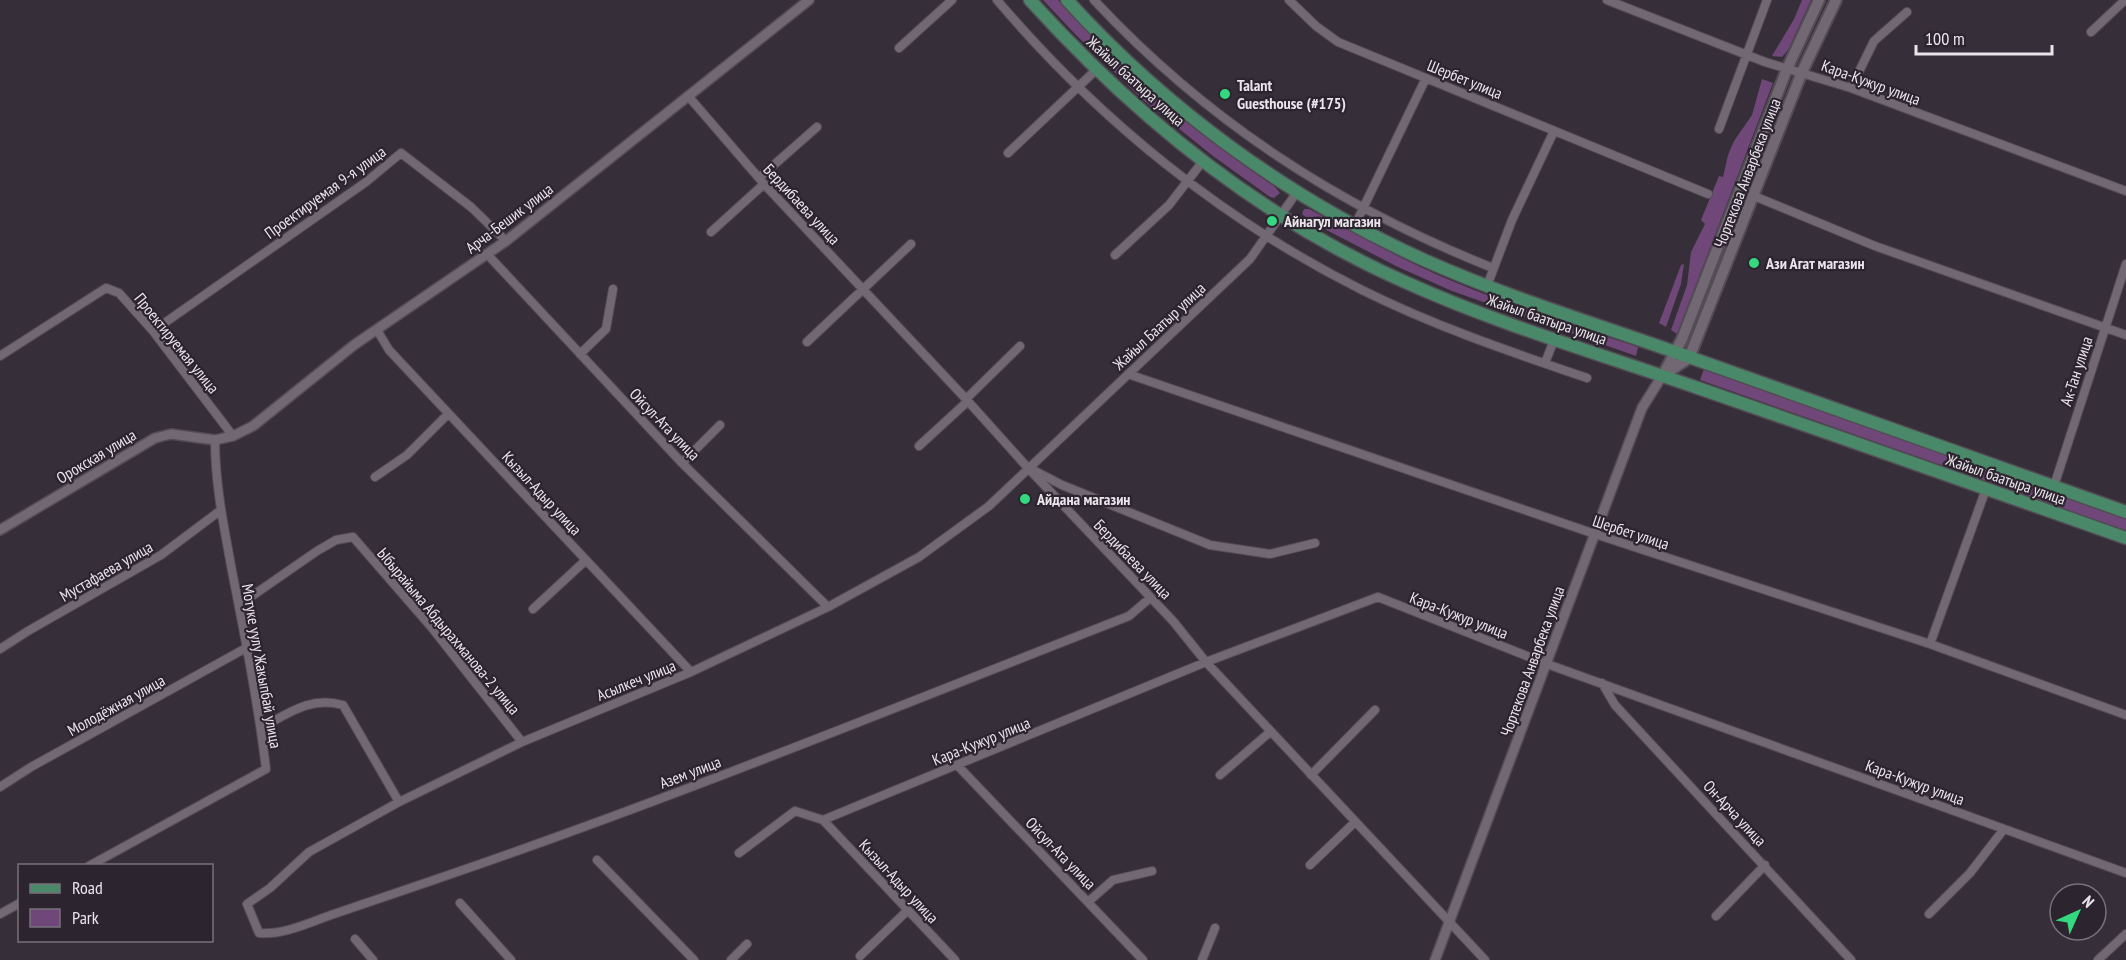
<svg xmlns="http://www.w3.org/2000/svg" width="2126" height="960" font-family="'PT Sans Narrow',sans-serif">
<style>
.green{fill:#6f4778}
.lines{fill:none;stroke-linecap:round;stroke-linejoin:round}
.minor-casing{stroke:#534c55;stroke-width:10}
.tertiary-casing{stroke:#534c55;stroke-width:12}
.secondary-casing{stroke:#534c55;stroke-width:14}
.primary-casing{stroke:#534c55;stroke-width:15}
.minor{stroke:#716874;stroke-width:8}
.tertiary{stroke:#716874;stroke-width:9}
.secondary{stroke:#716874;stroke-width:10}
.primary{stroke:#498868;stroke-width:12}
.poi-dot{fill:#34d881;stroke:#2c242e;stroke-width:2}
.labels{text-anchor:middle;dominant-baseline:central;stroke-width:4.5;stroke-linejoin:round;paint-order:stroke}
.street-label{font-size:16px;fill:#eae4eb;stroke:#2c242e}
.poi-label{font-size:16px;font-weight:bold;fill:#eae4eb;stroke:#2c242e;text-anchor:start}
</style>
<rect width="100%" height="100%" fill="#362e38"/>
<!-- green -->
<path class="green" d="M1043 0H1058C1122 72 1195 133 1275 187L1280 193 1274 198 1270 197 1213 156 1143 100 1076 35Z
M1802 0H1811L1788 50 1782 57 1772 56 1794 19Z
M1762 79 1773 83 1677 334 1671 330 1687 285 1691 252 1705 224 1701 220 1719 176 1723 177 1728 155 1734 141 1752 115Z
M1304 209H1309C1358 235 1405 262 1457 283 1516 308 1577 327 1638 347L1636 356 1452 291 1398 267 1311 222 1302 214Z
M1684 264 1681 284 1666 327 1659 323 1681 265Z
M1704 369 2036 487 2032 497 1700 380Z
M2041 488 2126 519V531L2037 499Z"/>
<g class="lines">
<defs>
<path id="minor" d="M997 0C1098 119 1222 220 1362 290 1434 326 1511 352 1587 378
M1094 0C1207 121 1339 207 1493 268
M1289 0 1316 26 1338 42 1708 194
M1607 0 1765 62 1851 88 2126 191
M2091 32 2125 0
M899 48 952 0
M1851 88 1874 41 1907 12
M689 97 764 184 966 399 1028 468 1173 621 1206 662 1485 960
M1719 129 1767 0
M1008 153 1096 70
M759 178 817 127
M1754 196 1875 246 2126 335
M1355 225 1426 78
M711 232 764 184
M487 254 682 463 828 607
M1115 255 1169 205 1203 161
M1487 286 1512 220 1554 131
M377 330 389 350 691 672
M153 331 366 182 401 153 471 207 506 241
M807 342 911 244
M580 354 606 329 613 289
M0 356 106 288 119 293 153 331 233 436
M1545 363 1554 340
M1128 374 1595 534 1930 644 2126 715
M966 399 1020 346
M919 446 968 401
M682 463 720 425
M1035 471 1062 485 1210 545 1270 554 1315 543
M375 477 407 455 448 414
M2054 486 2126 264
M1150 598 1129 616C896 707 664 802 428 882 395 893 363 904 331 915 308 923 284 935 259 933L247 904 270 888 309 852 399 802 522 742 691 672 828 607 919 557 989 506 1250 259 1297 192
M239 605 317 551 336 540 353 537 432 628 522 742
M533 609 586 560
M1930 644 1986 489
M0 649 28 631 161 555 221 510
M1602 683 1615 705 1851 960
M261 728C289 713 310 696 343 705L399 802
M958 766 1143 960
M1220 775 1270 732
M1311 775 1375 710
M0 787 31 767 246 648
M823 820 1206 662 1378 597 1547 664 2126 873
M823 820 955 960
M739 853 795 811 823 820
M597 860 694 960
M1310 865 1355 822
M89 866 266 769C258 703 245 637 232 571 224 527 215 484 215 440
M1088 902 1113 880 1152 871
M460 903 511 960
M0 914 20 903
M1929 914 1970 873 2004 829
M1716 916 1765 865
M355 939 373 960
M860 956 908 910
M731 960 747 944
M1202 960 1215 928
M2098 960 2126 934"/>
<path id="tertiary" d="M0 530 155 438 171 434 215 440 233 436 253 426 354 345 506 241 809 0
M1435 960 1642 408 1662 376"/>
<path id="secondary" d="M1664 373 1682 339 1787 69 1819 0
M1662 376 1689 358 1802 72 1836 0"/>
<path id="primary" d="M1030 0C1136 117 1260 218 1405 282 1500 325 1600 354 1698 388 1841 437 1983 488 2126 538
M1067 0C1166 109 1288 198 1422 259 1504 296 1590 322 1675 352 1825 406 1976 458 2126 512"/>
</defs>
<!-- minor casing -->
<use href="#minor" class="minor-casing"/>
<!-- tertiary casing -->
<use href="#tertiary" class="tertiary-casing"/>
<!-- secondary casing -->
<use href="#secondary" class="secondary-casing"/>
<!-- primary casing -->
<use href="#primary" class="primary-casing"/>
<!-- minor -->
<use href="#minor" class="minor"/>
<!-- tertiary -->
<use href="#tertiary" class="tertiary"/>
<!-- secondary -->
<use href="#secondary" class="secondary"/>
<!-- primary -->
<use href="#primary" class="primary"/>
</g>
<!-- markers -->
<g class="poi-dot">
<circle cx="1225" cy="94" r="6"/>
<circle cx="1272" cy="221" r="6"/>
<circle cx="1754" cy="263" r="6"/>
<circle cx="1025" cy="499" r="6"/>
</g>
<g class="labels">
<!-- street labels -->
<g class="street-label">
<text transform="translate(1465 79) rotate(22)">Шербет улица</text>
<text transform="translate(1136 81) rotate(42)">Жайыл баатыра улица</text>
<text transform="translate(1871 82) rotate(20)">Кара-Кужур улица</text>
<text transform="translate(1747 173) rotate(-69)">Чортекова Анварбека улица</text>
<text transform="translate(325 192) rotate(-36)">Проектируемая 9-я улица</text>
<text transform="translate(802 204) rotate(47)">Бердибаева улица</text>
<text transform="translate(509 218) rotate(-37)">Арча-Бешик улица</text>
<text transform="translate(1547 319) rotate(19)">Жайыл баатыра улица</text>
<text transform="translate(1159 326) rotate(-43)">Жайыл Баатыр улица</text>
<text transform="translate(177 343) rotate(51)">Проектируемая улица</text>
<text transform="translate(2076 371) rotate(-72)">Ак-Тан улица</text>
<text transform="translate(665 424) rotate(46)">Ойсул-Ата улица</text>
<text transform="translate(96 456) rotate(-31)">Орокская улица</text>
<text transform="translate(2006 479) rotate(19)">Жайыл баатыра улица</text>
<text transform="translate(542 493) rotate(47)">Кызыл-Адыр улица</text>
<text transform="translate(1631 532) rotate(18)">Шербет улица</text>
<text transform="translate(1133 559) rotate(46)">Бердибаева улица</text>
<text transform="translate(106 571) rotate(-30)">Мустафаева улица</text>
<text transform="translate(1459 615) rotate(21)">Кара-Кужур улица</text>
<text transform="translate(449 631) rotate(50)">Ыбырайыма Абдырахманова-2 улица</text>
<text transform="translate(1532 661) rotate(-70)">Чортекова Анварбека улица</text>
<text transform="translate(262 666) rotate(80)">Мотуке уулу Жакыпбай улица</text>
<text transform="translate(636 680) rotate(-22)">Асылкеч улица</text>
<text transform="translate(116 705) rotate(-29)">Молодёжная улица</text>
<text transform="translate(981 741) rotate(-22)">Кара-Кужур улица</text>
<text transform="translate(690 772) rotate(-21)">Азем улица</text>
<text transform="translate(1915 782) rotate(20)">Кара-Кужур улица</text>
<text transform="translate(1735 813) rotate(47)">Он-Арча улица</text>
<text transform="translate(1061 853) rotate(46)">Ойсул-Ата улица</text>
<text transform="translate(899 881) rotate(47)">Кызыл-Адыр улица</text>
</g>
<!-- poi labels -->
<g class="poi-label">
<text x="1237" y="85">Talant<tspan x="1237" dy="18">Guesthouse (#175)</tspan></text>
<text x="1284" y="221">Айнагул магазин</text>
<text x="1766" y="263">Ази Агат магазин</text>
<text x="1037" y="499">Айдана магазин</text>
</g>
</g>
<!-- legend -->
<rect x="18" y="864" width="195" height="78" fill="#2c242e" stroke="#78717a" stroke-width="1.5"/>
<rect x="30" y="884" width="30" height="9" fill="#498868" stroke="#78717a" stroke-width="1.5"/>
<text x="72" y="894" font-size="18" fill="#eae4eb">Road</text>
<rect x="30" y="909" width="30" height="18" fill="#6f4778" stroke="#78717a" stroke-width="1.5"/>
<text x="72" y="924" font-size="18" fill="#eae4eb">Park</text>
<!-- north arrow -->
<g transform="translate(2078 912) rotate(45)"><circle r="28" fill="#2c242e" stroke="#78717a" stroke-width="1.5"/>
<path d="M0-4.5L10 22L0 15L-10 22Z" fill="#34d881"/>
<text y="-9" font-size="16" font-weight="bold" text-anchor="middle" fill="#eae4eb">N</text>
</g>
<!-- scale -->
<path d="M1916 45v9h136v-9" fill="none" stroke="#eae4eb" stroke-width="3"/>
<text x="1925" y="45" font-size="18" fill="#eae4eb" stroke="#2c242e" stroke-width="4.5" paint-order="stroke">100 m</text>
</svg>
